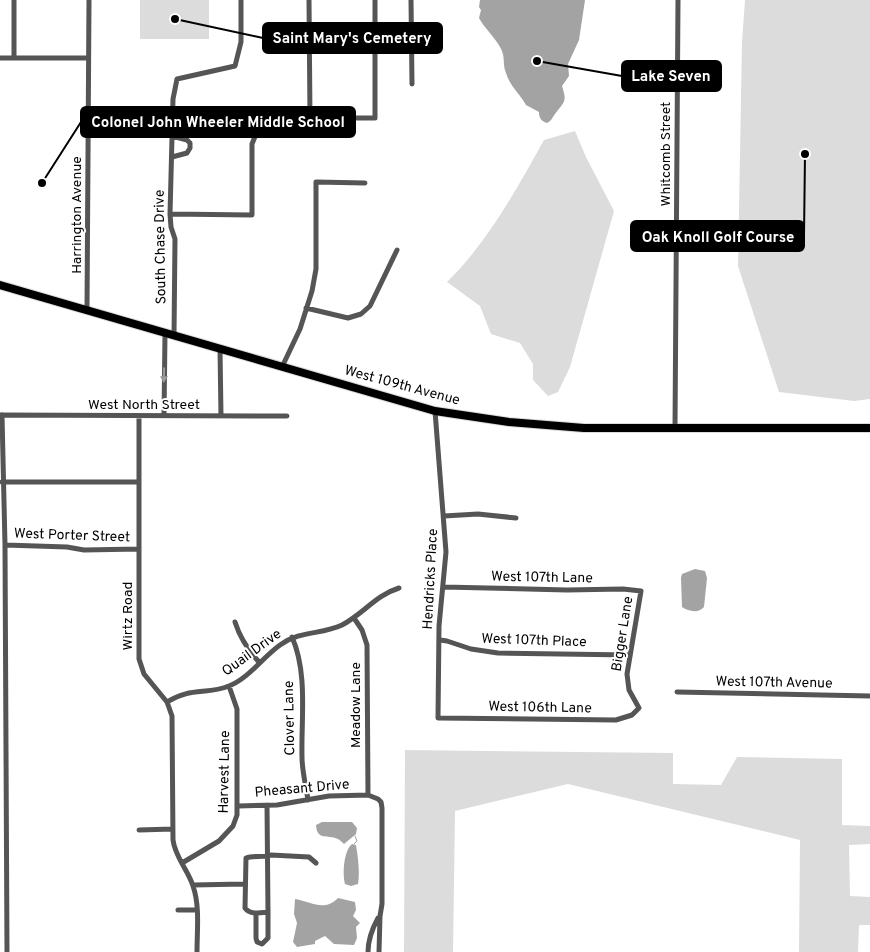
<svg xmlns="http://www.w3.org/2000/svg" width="870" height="952" font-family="Overpass,sans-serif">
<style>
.green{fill:#dcdcdc}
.water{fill:#a3a3a3}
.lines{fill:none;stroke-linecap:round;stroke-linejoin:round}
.stream{stroke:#a3a3a3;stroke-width:1}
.primary-casing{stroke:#dbdbdb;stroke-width:10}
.street{stroke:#555;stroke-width:5}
.primary{stroke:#000;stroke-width:8}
.oneway{fill:#999}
.labels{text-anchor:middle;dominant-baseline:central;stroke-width:4;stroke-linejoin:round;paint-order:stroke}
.street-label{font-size:14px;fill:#000;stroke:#fff}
.leader{fill:none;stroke:#000;stroke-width:2}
.callout-dot{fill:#000;stroke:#fff;stroke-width:2}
.callout{fill:#000;stroke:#000;stroke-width:2}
.callout-label{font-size:15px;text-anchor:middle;font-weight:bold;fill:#fff}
</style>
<rect width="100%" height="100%" fill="#fff"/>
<!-- green -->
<path class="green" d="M140 0H209V39H140Z
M745 0H870V399L854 401 779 392 738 266 742 42Z
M575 131 586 157 614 211 570 367 558 392 548 396 533 380V364L520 343 491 334 480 306 447 282C488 242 516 190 544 140Z
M405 750 673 753V784L721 785 737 757 842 759V825L870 826V844L849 845 850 896 870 897V925H859L858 952H799L800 840 568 784 455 811 453 952H404Z"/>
<!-- water -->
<path class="water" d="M480 0H585L579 40 568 64 569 76 562 86C567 102 565 101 555 114 552 118 552 120 547 123 541 121 539 118 539 112L526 105C520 94 510 86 506 73 502 63 506 57 500 47 494 36 485 29 479 18L481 10 479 7Z
M695 569 705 571 707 578 704 607C699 613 689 612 682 607L681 578 682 574Z
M322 822H352L357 828 356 834 344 844C342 842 340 840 338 839 327 834 317 841 316 825Z
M352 844 356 845C358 857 360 872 358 884L351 886 345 884C342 874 344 850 352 844Z
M338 898 355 902 356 910 353 916 360 923 356 927 357 938 354 945 334 944 325 936 315 941V944L297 947 293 942 297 923 294 914 295 899C312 902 324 912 338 898Z"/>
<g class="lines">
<!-- stream -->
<path class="stream" d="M354 844 357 841 355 836"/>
<defs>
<path id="primary" d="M0 285 435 411 509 422 584 428H870"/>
</defs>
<!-- primary casing -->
<use href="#primary" class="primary-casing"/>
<!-- street -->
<path class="street" d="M309 0 310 118
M411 0 412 84
M0 58H88
M14 58V0
M172 136 187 140 190 143V148L187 153 172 157
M170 214 252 215V144L260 124 276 118H375V0
M306 308 348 318 361 314 370 306 397 250
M87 310 89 0
M174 336 175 239 171 227 170 214 173 99 177 79 235 66 241 42V0
M220 349 221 416
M282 367 300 329 312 291 316 269V182L365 183
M435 411 446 552 439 626 438 718 616 720 632 715 639 708 629 690 627 674 641 591 623 589 567 590 443 587
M0 415 287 416
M2 415 5 545 7 952
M139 416V659L144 674 167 702 172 716 173 840C175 857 188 870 193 886 200 906 197 931 197 952
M164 416 165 333
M675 428 678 0
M2 482H139
M444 516 478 514 516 518
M5 545 67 547 84 550 139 549
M354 618 362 630 367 645 368 795
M235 622C240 638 247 649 259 662
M292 637C308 673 301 719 302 757 302 771 306 786 308 800
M440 640 447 641 471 649 498 653 630 655
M677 692 870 696
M167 702C190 687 207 695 229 686 249 678 263 657 280 645 301 630 321 635 342 625 363 614 376 595 399 588
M267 805 268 912C260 913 250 915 245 908L246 858C254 855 263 858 271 855L309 857 316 863
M238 806 277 805 329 796 368 795 378 799 381 802 382 808V904L380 916 379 952
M139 830 173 829
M182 863 219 841 233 826 237 815V709L229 686
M193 885 244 884
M178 910H197
M256 913V938L257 942 262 944 268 938V912
M368 952C368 939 372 929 378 918"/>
<!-- primary -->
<use href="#primary" class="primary"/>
</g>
<!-- one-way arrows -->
<defs><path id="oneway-solid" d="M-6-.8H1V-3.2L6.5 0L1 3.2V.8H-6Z" transform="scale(1.25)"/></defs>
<use class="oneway" href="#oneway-solid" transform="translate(164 375) rotate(91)"/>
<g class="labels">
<!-- street labels -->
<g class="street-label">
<text transform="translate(666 154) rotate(-90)">Whitcomb Street</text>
<text transform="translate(77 215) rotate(-90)">Harrington Avenue</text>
<text transform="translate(161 247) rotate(-91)">South Chase Drive</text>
<text transform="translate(402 386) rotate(15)">West 109th Avenue</text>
<text x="144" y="405">West North Street</text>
<text transform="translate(72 536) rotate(2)">West Porter Street</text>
<text transform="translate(542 578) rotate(1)">West 107th Lane</text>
<text transform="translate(431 579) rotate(-87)">Hendricks Place</text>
<text transform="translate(128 616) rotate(-90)">Wirtz Road</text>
<text transform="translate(623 634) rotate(-81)">Bigger Lane</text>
<text transform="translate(534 641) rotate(2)">West 107th Place</text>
<text transform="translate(252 653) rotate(-36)">Quail Drive</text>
<text transform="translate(774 683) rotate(1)">West 107th Avenue</text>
<text transform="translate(356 705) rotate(-90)">Meadow Lane</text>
<text transform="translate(540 708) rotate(1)">West 106th Lane</text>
<text transform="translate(290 718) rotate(-91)">Clover Lane</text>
<text transform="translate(225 772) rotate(-89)">Harvest Lane</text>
<text transform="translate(302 789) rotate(-5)">Pheasant Drive</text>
</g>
</g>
<!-- callouts -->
<path class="leader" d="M175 19L263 38M537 61L622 76M42 183L81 122M805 154L804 236"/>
<g class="callout-dot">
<circle cx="175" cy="19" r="5"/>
<circle cx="537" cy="61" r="5"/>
<circle cx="42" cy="183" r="5"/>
<circle cx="805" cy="154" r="5"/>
</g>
<g class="callout">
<rect x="263" y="23" width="179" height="30" rx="5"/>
<rect x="622" y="61" width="99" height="30" rx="5"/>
<rect x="81" y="107" width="274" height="30" rx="5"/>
<rect x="631" y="221" width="173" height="30" rx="5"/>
</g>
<g class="callout-label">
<text x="352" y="43">Saint Mary's Cemetery</text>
<text x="671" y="81">Lake Seven</text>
<text x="218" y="127">Colonel John Wheeler Middle School</text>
<text x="718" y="242">Oak Knoll Golf Course</text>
</g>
</svg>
